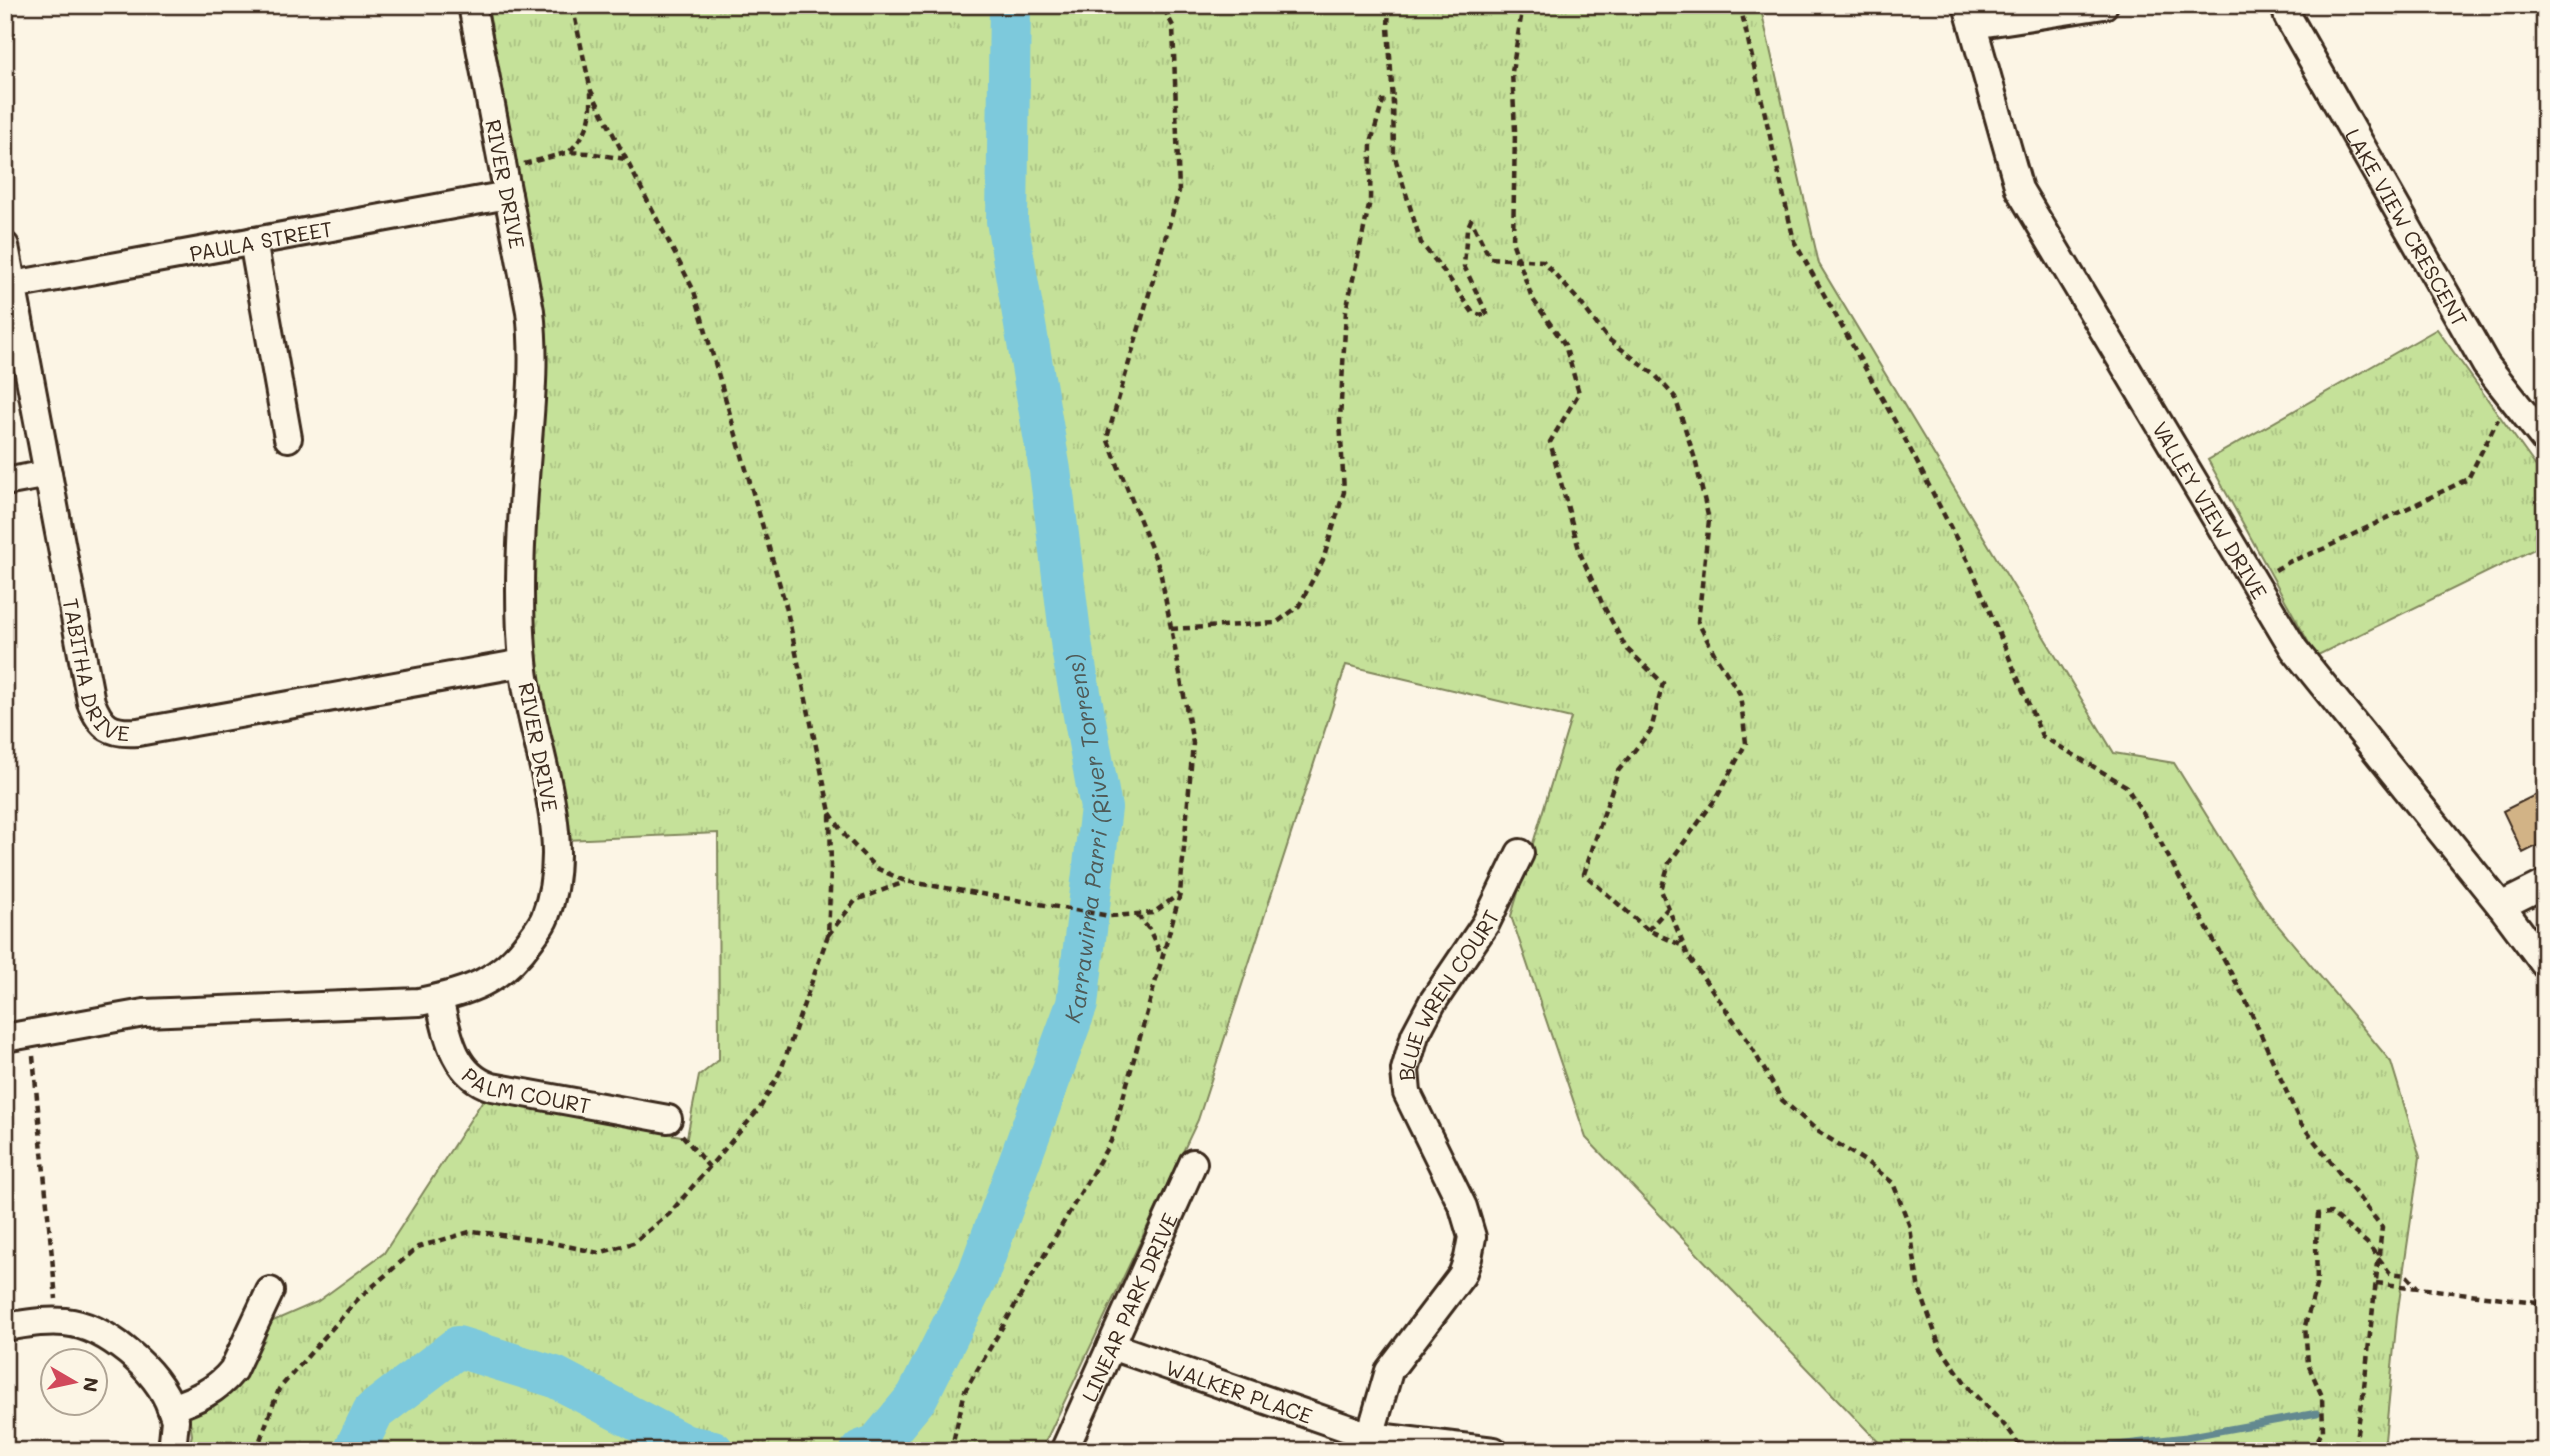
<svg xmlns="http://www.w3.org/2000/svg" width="2550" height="1456" font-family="Mali,sans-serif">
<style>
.park{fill:url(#park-tufts);stroke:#80865c;stroke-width:2}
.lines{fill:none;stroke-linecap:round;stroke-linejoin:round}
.stream{stroke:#638990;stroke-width:7}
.river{stroke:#7dc9dc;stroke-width:42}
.building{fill:#d2b386;stroke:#3b2a1e;stroke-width:2}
.minor-casing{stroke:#3b2a1e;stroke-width:32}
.path{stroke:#3b2a1e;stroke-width:4.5;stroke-dasharray:7 5;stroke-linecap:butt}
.minor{stroke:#fcf5e5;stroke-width:26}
.labels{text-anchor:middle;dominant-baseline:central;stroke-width:7;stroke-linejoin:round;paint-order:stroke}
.street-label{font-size:21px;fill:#3b2a1e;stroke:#fcf5e5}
.water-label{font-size:23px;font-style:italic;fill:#4f5a57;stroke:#fcf5e5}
</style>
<defs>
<pattern id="park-tufts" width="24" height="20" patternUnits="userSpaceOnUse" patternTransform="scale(1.75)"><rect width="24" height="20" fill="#c5e199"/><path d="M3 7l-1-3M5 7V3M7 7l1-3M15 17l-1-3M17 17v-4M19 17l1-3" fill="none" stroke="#aac183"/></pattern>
</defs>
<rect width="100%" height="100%" fill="#fcf5e5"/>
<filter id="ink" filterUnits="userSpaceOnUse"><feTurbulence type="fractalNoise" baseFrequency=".0143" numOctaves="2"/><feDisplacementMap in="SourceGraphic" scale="14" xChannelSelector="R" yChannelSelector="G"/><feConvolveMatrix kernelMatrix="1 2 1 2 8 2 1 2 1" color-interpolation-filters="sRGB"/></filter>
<g filter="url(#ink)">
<!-- park -->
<path class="park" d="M481 5H1760L1819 264 2114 753 2174 763 2266 911 2391 1062 2420 1157 2397 1316 2384 1451H1887L1586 1138 1511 916 1571 718 1346 665 1198 1120 1041 1451H188L192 1435 189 1415 222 1398 252 1363 266 1324 317 1302 384 1253 483 1100 687 1137 699 1076 719 1060 718 833 566 840 536 662 533 583 546 351 539 304Z
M2437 329 2545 479V544L2316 656 2208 460Z"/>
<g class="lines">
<!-- stream -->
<path class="stream" d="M2066 1451 2186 1437 2317 1413"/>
<!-- river -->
<g class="river">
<path d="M354 1451 373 1412 458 1347 555 1377 686 1446 713 1451"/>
<path id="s1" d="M861 1451 877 1445 917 1397 978 1275 1077 1004 1101 808 1072 649 1050 470 1007 221 1010 5"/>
</g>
</g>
<!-- building -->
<path class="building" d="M2545 790V842L2523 853 2503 811Z"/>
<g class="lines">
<defs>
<g id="minor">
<path id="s2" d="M1967 5 2019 189 2294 649 2501 906 2545 965"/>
<path id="s3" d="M2285 5 2288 17 2486 365 2545 440"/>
<path d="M1973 25 2104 5"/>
<path d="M253 241 288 438"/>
<path id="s4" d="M5 246 91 702C101 728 111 734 138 732L523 663"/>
<path id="s5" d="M13 285 508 195"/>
<path d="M5 482 48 474"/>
<path d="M2501 906 2545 884"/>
<path id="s6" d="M439 998C447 1033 453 1075 492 1087L668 1119"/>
<path d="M5 1038 144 1013 419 1002C468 992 501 982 531 939 536 932 542 925 545 917 577 836 530 743 523 661 517 596 521 530 526 465 530 412 536 364 530 311L472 5"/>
<path d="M5 1327C25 1324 44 1320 65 1322 106 1326 158 1370 171 1408"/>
<path id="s7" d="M1111 1346 1370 1436 1494 1451"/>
<path id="s8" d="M1370 1436 1389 1371 1462 1275 1468 1258 1472 1237 1463 1207 1407 1093 1405 1070 1415 1035 1432 1003 1486 923 1520 853"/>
<path d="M172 1451 175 1420 171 1408C197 1399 216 1391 233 1370L270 1291"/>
<path id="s9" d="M1064 1451 1193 1163"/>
</g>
</defs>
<!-- minor casing -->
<use href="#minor" class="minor-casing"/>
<!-- path -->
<path class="path" d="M1389 5 1388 27 1393 101
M1523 5 1512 72 1515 130 1513 244 1532 298 1565 345 1579 393 1550 442 1580 553 1602 603 1626 648 1663 683 1651 730 1618 771 1584 874 1648 930 1683 946
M1740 5 1794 241 1906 441 1972 569 2042 736 2126 786 2161 843 2245 999 2301 1124 2382 1227 2363 1396 2354 1451
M570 151C588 132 592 120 591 93
M524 164 569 152 589 153 625 159
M2275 570 2291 561 2323 549 2468 479 2498 419
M1171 629 1276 623 1299 606 1323 560 1344 492 1340 420 1346 311 1370 201 1371 142 1383 101H1393L1394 154 1421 243 1447 275 1473 313 1488 316 1464 266 1467 229 1471 220 1490 258 1543 261 1580 302 1607 338 1655 375 1675 397 1695 459 1709 520 1698 622 1715 655 1740 694 1746 743 1717 797 1669 863 1661 890 1688 956 1746 1038 1782 1100 1819 1132 1868 1163 1893 1183 1910 1227 1918 1285 1940 1347 1971 1391 2009 1430 2024 1451
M830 813 846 837 876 868 905 881 1110 916 1153 913 1179 894
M1137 915 1149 929 1161 955
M1648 930 1668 908
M828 935 856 900 905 882
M33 1056 56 1299
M682 1135 709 1167
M2376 1283 2545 1303
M256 1451 279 1389 357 1300 418 1247 473 1231 544 1241 599 1253 633 1243 669 1214 760 1108 781 1070 828 935 831 869 830 812 786 606 694 291 591 91 572 5
M951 1451 965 1391 1111 1141 1180 894 1193 743 1160 570 1107 438 1179 191 1173 26 1162 5
M2311 1451 2323 1431 2322 1396 2308 1364 2305 1326 2317 1282 2316 1245 2318 1214 2331 1213 2367 1243 2390 1273 2406 1275 2418 1288"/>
<!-- minor -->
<use href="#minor" class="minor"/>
</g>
</g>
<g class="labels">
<!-- street labels -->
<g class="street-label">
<text transform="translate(506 184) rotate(79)">RIVER DRIVE</text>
<text stroke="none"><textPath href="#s3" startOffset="254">LAKE VIEW CRESCENT</textPath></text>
<text stroke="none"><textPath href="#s5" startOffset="252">PAULA STREET</textPath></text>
<text stroke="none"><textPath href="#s2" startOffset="565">VALLEY VIEW DRIVE</textPath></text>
<text stroke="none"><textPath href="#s4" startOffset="438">TABITHA DRIVE</textPath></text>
<text transform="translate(539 747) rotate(79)">RIVER DRIVE</text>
<text stroke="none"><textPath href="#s8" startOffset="495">BLUE WREN COURT</textPath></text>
<text stroke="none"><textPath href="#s6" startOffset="144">PALM COURT</textPath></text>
<text stroke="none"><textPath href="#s9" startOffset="158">LINEAR PARK DRIVE</textPath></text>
<text stroke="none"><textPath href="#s7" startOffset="136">WALKER PLACE</textPath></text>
</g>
<!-- water labels -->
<g class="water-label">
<text stroke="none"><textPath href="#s1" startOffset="672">Karrawirra Parri (River Torrens)</textPath></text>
</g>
</g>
<!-- margin -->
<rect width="2550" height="1456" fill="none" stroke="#fcf5e5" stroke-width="28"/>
<rect x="14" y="14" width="2522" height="1428" fill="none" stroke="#3b2a1e" stroke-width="2.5" filter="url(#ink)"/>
<!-- north arrow -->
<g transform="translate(74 1382) rotate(99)"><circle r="33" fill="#fcf5e5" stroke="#afa495" stroke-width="2"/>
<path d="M0-5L12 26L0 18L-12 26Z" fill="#d1495b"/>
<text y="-10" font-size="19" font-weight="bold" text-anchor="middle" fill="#3b2a1e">N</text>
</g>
</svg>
